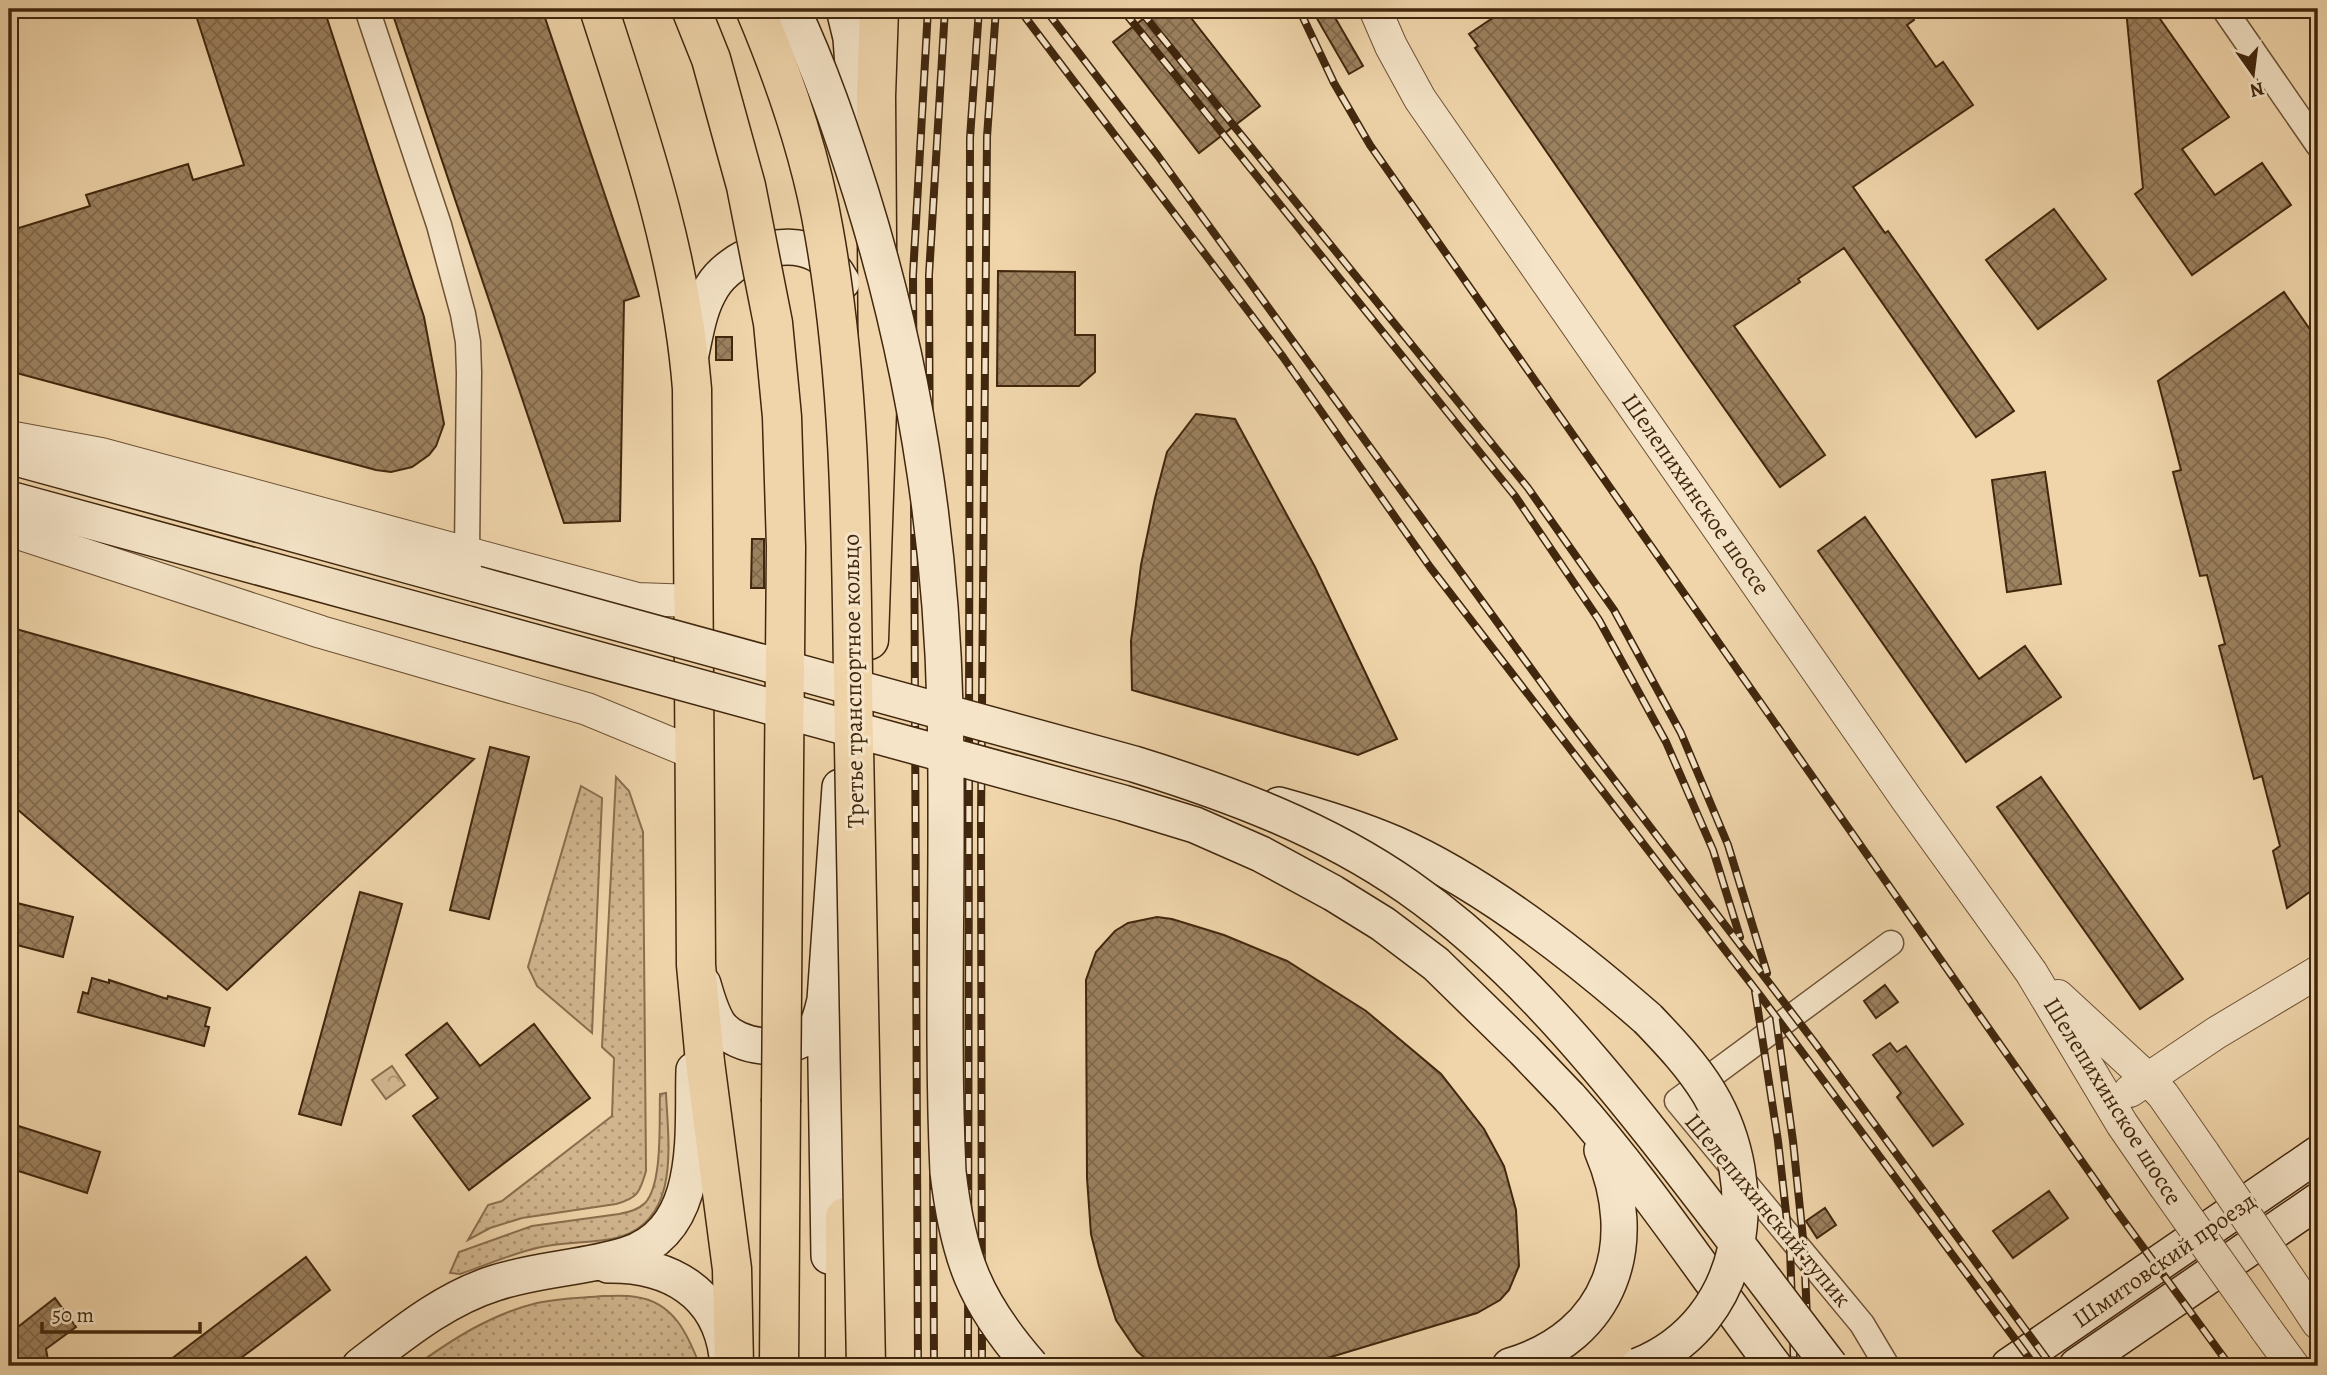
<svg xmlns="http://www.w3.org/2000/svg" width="2327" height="1375" font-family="Alegreya,serif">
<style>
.grass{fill:url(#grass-dots);stroke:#8a6f4e;stroke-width:2}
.park{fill:url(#park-crowns);stroke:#8a6f4e;stroke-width:2}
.building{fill:url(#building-cross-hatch);stroke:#41270d;stroke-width:2}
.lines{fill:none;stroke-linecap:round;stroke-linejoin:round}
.minor-casing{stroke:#6d5234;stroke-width:27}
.tertiary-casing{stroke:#6d5234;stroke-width:34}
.secondary-casing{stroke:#41270d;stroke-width:38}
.primary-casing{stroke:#41270d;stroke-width:41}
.minor{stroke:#f5e4c8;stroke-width:24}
.tertiary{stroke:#f5e4c8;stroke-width:32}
.secondary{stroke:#f5e4c8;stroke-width:35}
.primary{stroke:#f0d5ab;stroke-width:38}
.rail-casing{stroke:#41270d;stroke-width:8}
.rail{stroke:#f5e4c8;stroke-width:5;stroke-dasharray:16;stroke-linecap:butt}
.tertiary-bridge-casing{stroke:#6d5234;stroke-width:34;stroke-linecap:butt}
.secondary-bridge-casing{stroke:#41270d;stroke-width:38;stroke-linecap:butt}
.primary-bridge-casing{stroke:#41270d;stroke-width:41;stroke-linecap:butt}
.tertiary-bridge{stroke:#f5e4c8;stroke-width:32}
.secondary-bridge{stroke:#f5e4c8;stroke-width:35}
.primary-bridge{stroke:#f0d5ab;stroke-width:38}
.labels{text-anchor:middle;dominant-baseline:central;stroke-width:6;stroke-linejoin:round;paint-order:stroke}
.street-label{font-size:24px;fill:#41270d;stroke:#f5e4c8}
</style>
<defs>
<pattern id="grass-dots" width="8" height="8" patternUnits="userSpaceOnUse" patternTransform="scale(1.75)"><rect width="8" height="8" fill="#d2b790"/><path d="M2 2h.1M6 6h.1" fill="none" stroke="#ac9574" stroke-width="1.8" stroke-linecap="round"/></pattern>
<pattern id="park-crowns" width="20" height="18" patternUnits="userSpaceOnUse" patternTransform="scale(1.75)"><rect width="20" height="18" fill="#d2b790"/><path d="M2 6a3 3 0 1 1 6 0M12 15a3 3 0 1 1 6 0" fill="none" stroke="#ac9574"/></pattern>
<pattern id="building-cross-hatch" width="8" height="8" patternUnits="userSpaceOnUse" patternTransform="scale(1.75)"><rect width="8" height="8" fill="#9c815f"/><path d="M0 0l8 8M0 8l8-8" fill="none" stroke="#816a4d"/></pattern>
</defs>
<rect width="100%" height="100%" fill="#f0d5ab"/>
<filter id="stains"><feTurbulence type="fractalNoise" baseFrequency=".00286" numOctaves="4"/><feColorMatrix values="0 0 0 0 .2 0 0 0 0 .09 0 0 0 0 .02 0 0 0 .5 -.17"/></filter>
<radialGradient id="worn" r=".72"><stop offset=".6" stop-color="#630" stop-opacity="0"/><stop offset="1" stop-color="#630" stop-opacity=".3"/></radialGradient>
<!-- grass -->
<path class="grass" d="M616 777 629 791 643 832 646 1171C640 1192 638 1198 616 1204L522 1218 490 1228 468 1240 488 1205 502 1201 612 1116 614 1058 602 1047Z
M581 786 602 798 592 1033 537 986 528 967Z
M666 1093C668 1142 681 1218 620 1237 594 1244 567 1241 541 1247 513 1253 486 1265 460 1274L450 1273 459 1252 532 1226 619 1214C628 1212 638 1210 645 1203 663 1184 659 1121 660 1094Z
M603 1296C614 1296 626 1295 636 1297 674 1302 688 1335 700 1366H415C453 1339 491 1314 537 1303 558 1298 581 1298 603 1296Z"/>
<!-- park -->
<path class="park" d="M392 1066 405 1085 386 1099 372 1080Z"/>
<!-- building -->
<path class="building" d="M194 9H324L424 317 444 424 436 446 429 455 412 467 391 472 376 470 9 371V231L90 206 86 195 188 164 193 180 244 165Z
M391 9H542L639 296 624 301 620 521 564 523Z
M1156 9H1184L1260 106 1199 153 1113 42Z
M1323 9H1330L1363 66 1349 74 1315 15Z
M1506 9H1906L1914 20 1907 25 1918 41 1936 67 1943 62 1973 105 1853 187 1885 233 1888 231 2014 411 1976 437 1844 248 1798 279 1800 282 1734 326 1825 455 1780 487 1686 354 1475 48 1478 46 1469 34Z
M2126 9H2153L2229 117 2182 149 2215 195 2262 163 2291 205 2192 275 2135 194 2143 188Z
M2054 209 2106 279 2038 329 1986 260Z
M998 271 1075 272V335H1095V372L1079 386H997Z
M2284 292 2318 341V886L2287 908 2273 851 2280 846 2262 776 2254 779 2219 646 2225 644 2207 575 2200 576 2173 472 2181 470 2158 381Z
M716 337H732V360H716Z
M1196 414 1235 419 1315 567 1397 739 1358 755 1132 690 1131 641 1136 604 1141 565 1155 498 1167 452Z
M2045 472 2061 584 2007 592 1992 480Z
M1865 517 1979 679 2025 646 2061 697 1966 762 1818 551Z
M752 539H764V588H751Z
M9 627 474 759 227 990 9 802Z
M490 747 529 757 489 919 450 910Z
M2041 777 2183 979 2140 1009 1997 807Z
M360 892 402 904 341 1125 299 1114Z
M9 901 73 917 63 957 9 943Z
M1157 917 1172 919 1224 935 1287 961 1366 1011 1441 1074 1484 1129 1504 1166 1516 1210 1519 1266 1509 1290 1500 1300 1477 1313 1301 1366H1154L1137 1351 1116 1320 1099 1266 1091 1234 1087 1178 1086 980 1096 952 1115 931 1128 923Z
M92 978 109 983V980L167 999 168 996 210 1008 205 1026 209 1027 204 1046 78 1012 83 992 88 994Z
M1885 985 1898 1002 1876 1018 1864 1001Z
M447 1023 480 1066 534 1024 590 1098 469 1190 413 1116 438 1098 406 1055Z
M1890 1043 1897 1052 1906 1046 1963 1124 1933 1146 1897 1097 1901 1093 1873 1055Z
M9 1123 100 1152 87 1193 9 1168Z
M2049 1191 2068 1218 2013 1258 1993 1231Z
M1825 1208 1836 1225 1817 1238 1806 1221Z
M306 1257 330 1290 265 1340 230 1366H162Z
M55 1298 76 1327 46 1349 49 1366H9V1334Z"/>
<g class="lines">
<defs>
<path id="minor" d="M367 9 439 225 463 314 468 342 469 373 467 552
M2224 9 2318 145
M1887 1366 1862 1324 1677 1101 1891 943"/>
<path id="tertiary" d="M1375 9 1391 46 1420 99 1908 801 2031 972 2122 1124 2164 1185
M9 437 101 454 637 599 694 601
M9 530 321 632 587 709 696 754
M2058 996 2148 1079 2163 1095 2204 1154
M2130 1091 2216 1033 2318 972
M2297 1291 2318 1323
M2266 1329 2293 1366"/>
<path id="secondary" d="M844 9 851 38 859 148
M691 354C696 331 699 308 712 287 731 256 783 236 817 254 828 260 836 271 842 282
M9 456 476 584
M9 499 468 624
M1279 805C1319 816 1358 828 1395 844 1485 884 1574 954 1648 1019
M703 984C707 998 711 1013 719 1025 737 1049 787 1054 810 1034 820 1025 822 1012 825 1000
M1569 1097C1644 1181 1706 1276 1774 1366
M829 1256 825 1000 840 787
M608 1265C669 1264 719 1292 727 1356
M360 1366C402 1334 444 1299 495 1283 538 1269 584 1268 626 1255 704 1230 692 1134 694 1070
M1510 1366C1612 1336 1642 1243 1602 1150
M2009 1366 2318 1154
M2077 1366 2318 1201"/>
<path id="primary" d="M599 9C639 133 682 258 692 389L696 965 705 1062 732 1269 734 1366
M869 640 878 380 876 96 879 9
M845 1217V1366
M779 1366 781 1102"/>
</defs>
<!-- minor casing -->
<use href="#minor" class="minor-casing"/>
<!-- tertiary casing -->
<use href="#tertiary" class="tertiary-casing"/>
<!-- secondary casing -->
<use href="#secondary" class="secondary-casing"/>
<!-- primary casing -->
<use href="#primary" class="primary-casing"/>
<!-- minor -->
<use href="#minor" class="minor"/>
<!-- tertiary -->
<use href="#tertiary" class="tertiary"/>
<!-- secondary -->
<use href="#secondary" class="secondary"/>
<!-- primary -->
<use href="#primary" class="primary"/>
<defs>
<path id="rail" d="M1019 9 1283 357 1430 567 1762 998 2035 1366
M1045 9 1158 156 1567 718 1815 1043 2052 1366
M1122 9 1515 496 1599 620 1666 742 1713 850 1740 937
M1139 9 1528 488 1614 610 1681 733 1728 845 1767 973
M1299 9 1334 83 1370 145 2118 1213 2230 1366
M1755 991 1778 1141 1790 1248 1794 1366
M1776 1018 1793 1141 1804 1248 1809 1366
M918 1366 913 275 928 9
M934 1366 929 275 945 9
M968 1366 970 138 979 9
M982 1366 981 820 987 137 996 9"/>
</defs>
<!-- rail casing -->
<use href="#rail" class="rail-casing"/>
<!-- rail -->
<use href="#rail" class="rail"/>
<defs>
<path id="tertiary-bridge" d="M2204 1154 2297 1291
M2164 1185 2266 1329"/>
<path id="secondary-bridge" d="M792 9C820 68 841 130 861 193 913 360 941 533 945 708 949 863 941 1018 948 1172 958 1257 974 1301 1031 1366
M476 584 1134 764C1231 794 1325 829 1408 887 1504 954 1581 1044 1653 1135 1713 1211 1771 1289 1830 1366
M468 624 1123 803 1195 825 1261 854 1333 893 1383 924 1436 964 1524 1050 1569 1097
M1638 1366C1748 1322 1765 1186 1709 1093 1692 1065 1670 1042 1648 1019"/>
<path id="primary-bridge" d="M691 9 711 59 746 186 773 323 782 417 786 547 781 1102
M755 9C785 80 811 155 824 232 854 401 851 575 854 747 858 953 862 1160 866 1366"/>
</defs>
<!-- tertiary-bridge casing -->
<use href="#tertiary-bridge" class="tertiary-bridge-casing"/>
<!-- secondary-bridge casing -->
<use href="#secondary-bridge" class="secondary-bridge-casing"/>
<!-- primary-bridge casing -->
<use href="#primary-bridge" class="primary-bridge-casing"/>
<!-- tertiary-bridge -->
<use href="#tertiary-bridge" class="tertiary-bridge"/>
<!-- secondary-bridge -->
<use href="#secondary-bridge" class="secondary-bridge"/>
<!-- primary-bridge -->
<use href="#primary-bridge" class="primary-bridge"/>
</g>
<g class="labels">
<!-- street labels -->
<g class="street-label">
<text transform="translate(1696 494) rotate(55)">Шелепихинское шоссе</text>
<text transform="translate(853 681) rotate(-91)">Третье транспортное кольцо</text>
<text transform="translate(2113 1101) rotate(58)">Шелепихинское шоссе</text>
<text transform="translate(1768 1210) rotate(50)">Шелепихинский тупик</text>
<text transform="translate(2164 1260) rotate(-35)">Шмитовский проезд</text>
</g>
</g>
<!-- margin -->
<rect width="2327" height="1375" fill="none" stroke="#f0d5ab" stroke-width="35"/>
<rect x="10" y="10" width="2306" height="1354" fill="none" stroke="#41270d" stroke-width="3.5"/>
<rect x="18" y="18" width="2292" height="1340" fill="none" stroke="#41270d" stroke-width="2"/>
<!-- north arrow -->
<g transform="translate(2253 74) rotate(166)" stroke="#f5e4c8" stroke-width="5" paint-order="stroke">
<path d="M0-5L12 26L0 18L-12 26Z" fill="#41270d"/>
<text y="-10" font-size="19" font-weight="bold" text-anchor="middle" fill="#41270d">N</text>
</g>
<!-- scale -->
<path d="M42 1322v10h158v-10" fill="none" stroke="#41270d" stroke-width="3.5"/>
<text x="52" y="1322" font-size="21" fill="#41270d" stroke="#f5e4c8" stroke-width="5" paint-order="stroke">50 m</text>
<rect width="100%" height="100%" filter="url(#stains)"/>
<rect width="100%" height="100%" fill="url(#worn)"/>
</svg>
